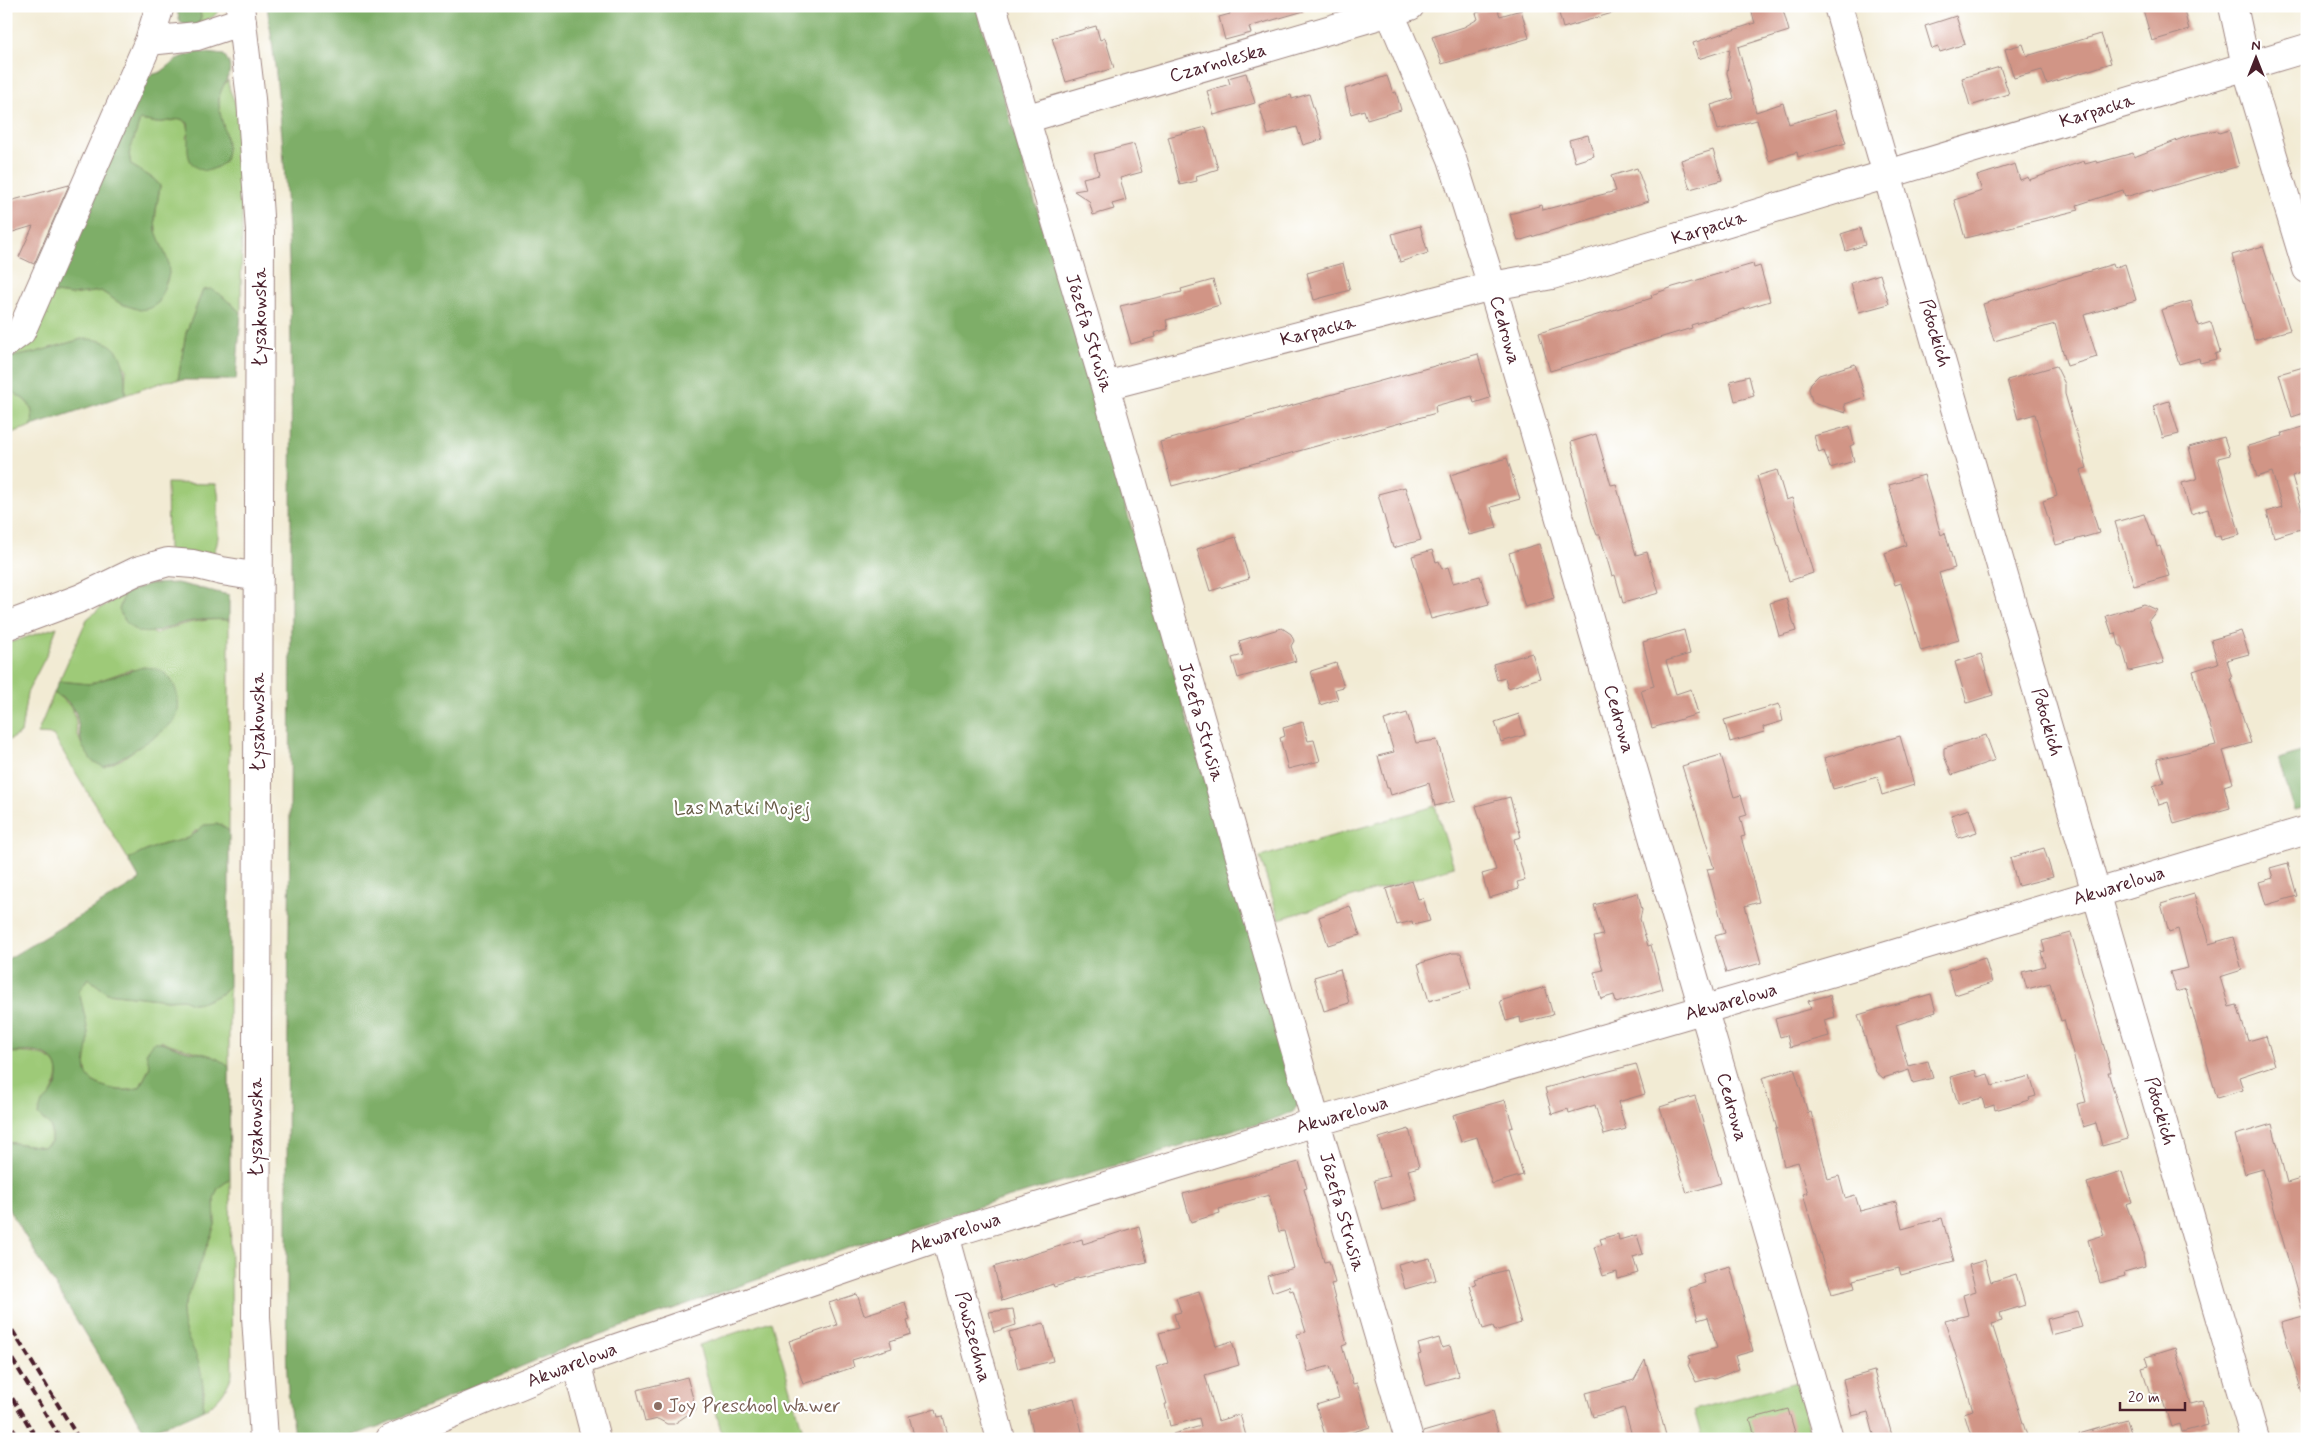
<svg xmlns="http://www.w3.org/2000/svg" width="2313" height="1445" font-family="Mynerve,sans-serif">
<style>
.green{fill:#9eca78;stroke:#747452}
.forest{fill:#7eae68;stroke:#64664a}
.building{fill:#d19586}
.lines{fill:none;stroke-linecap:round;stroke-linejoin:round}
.minor-casing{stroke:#9e8580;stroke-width:30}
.minor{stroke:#fff;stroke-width:28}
.rail{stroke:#4a1f2b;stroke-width:4;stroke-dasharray:8 4;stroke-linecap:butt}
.education-dot{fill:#8d6e63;stroke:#fff;stroke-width:2}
.labels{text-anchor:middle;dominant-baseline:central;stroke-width:4.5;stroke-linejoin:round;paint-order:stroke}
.street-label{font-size:19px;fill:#4a1f2b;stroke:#fff}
.park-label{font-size:19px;fill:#675b46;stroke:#fff}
.education-label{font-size:19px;fill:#785e54;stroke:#fff;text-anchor:start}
</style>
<rect width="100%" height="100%" fill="#fff"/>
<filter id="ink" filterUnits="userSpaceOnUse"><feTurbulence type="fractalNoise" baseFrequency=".02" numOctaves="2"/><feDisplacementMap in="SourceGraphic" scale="10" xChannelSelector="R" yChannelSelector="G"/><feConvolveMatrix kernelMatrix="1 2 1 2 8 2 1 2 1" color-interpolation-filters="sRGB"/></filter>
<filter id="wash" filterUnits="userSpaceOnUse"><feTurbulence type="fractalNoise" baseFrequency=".0096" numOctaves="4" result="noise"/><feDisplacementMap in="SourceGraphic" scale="20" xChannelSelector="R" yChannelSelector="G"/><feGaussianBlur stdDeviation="1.12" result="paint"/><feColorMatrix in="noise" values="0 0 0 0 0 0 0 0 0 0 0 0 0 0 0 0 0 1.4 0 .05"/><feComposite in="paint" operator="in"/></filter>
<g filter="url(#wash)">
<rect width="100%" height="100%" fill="#f2ebd4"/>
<!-- green -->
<path class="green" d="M199 6H223L214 16 198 25 201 17Z
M228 80C229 94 237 102 238 113 245 179 241 247 241 313L231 303 203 290 186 333 178 380 166 381 125 395 126 368 82 339 33 353 13 357 31 332 48 292 71 295 101 291 121 304 166 284C174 262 159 250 156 230 154 215 158 201 160 186L154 179 131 165 129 154 140 120 157 123 181 119 187 123 189 130 186 138 227 143C222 123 211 97 228 80Z
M6 388C24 400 35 402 32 426L6 435Z
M167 483 216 484C220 497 218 502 218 516 217 533 221 539 212 556L168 550Z
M124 594 119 610 155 634C180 624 202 618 229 620V831L219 824 195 831 189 838 157 846 128 859 53 735 37 734 54 693C86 714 69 719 82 745 86 753 98 761 104 767L122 759 175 719 132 669 89 684 59 681 87 619 99 609Z
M57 627 47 654 27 693 21 733 6 742V644Z
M1435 806 1454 867 1279 919 1260 857Z
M88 978 107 993 167 1000 183 999 192 1003 203 1002 221 994 229 987V1067C210 1051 185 1051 162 1041L140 1087C122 1094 102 1089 87 1077L85 1061 88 1034 79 991Z
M6 1053C64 1050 71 1069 38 1114L51 1127V1142L44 1147 6 1142Z
M230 1179 232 1375C226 1391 218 1402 203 1410L204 1391 195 1353 187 1341 183 1326 182 1311 215 1225 214 1198 218 1188Z
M771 1321 803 1431 772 1439H723L699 1345Z
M1796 1382 1813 1439H1702L1694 1410Z"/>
<!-- forest -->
<path class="forest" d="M176 6H199L201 17 198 25 187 26 180 22Z
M267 6H976L1086 371 1299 1103 1293 1112C1281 1116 1257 1127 1246 1126L891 1233 584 1340 388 1423 344 1439 295 1437C283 1387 287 1331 287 1280 287 1193 287 1107 288 1020 290 855 291 689 291 523 292 351 293 177 267 6Z
M198 52 224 55C239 73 220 82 219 100 218 118 231 138 226 157 225 163 218 167 213 169 208 171 206 171 202 170 180 163 191 138 188 123L181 119 157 123 140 120 129 154 131 165 154 179 160 186 155 216 156 231 168 261 169 274 159 302 151 308 140 310 121 304 101 291 71 295 48 292 138 79 161 72 179 58Z
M211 289 220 294 241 313 236 380H178L186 333 203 290Z
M82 339C122 338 126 361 125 395L32 426C35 402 25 400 6 388V358L33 353Z
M177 583 229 595V620C214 619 199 619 183 623 155 631 135 645 119 610L124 594 148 584Z
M143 667C159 668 166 670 174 685 178 694 181 710 175 719 168 731 119 760 104 767L92 761 82 746 76 713 67 701 54 693 59 681 89 684Z
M2307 750V807L2294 810 2279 759Z
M219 824 229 831V987L221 994 203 1002 192 1003 183 999 167 1000 107 993 88 978 79 991C82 1005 86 1019 88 1033 91 1057 72 1078 106 1087 119 1091 128 1092 140 1087L150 1067 146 1053 154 1042C164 1041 171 1046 181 1049 203 1056 209 1050 229 1067L230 1179 218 1188 214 1198 215 1225 182 1311C183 1333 188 1337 196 1355 203 1373 204 1391 203 1410L185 1418 145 1432 6 1205V1142L44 1147 51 1142V1127L38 1115 42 1102C58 1094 67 1064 45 1055 34 1050 18 1052 6 1053V960L140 880 128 859 157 846 189 838 204 825Z"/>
<g id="blocks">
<!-- building -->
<path class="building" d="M1228 6H1303L1304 11 1249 27 1251 33 1225 40 1219 17 1230 14Z
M1557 6H1621L1622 10 1563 28Z
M1750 6H1782L1789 31 1738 47 1756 112 1783 103 1789 124 1835 110 1846 143 1798 157 1797 152 1769 161 1757 120 1718 130 1711 105 1734 98 1727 73 1730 49 1698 59 1693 43 1755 23Z
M2142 6H2183L2189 30 2152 41Z
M1497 7 1500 16 1521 10 1529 38 1442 64 1432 37 1464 27 1478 19 1476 13Z
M1956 16 1965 44 1940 52 1938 47 1932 49 1925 26Z
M1096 26 1100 40 1105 38 1114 68 1066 82 1052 38Z
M2101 34 2111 63 2047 84 2042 70 2014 78 2005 49 2023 44 2027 56Z
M2000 67 2009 94 1970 106 1962 78Z
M1246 73 1255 103 1214 115 1207 91 1230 84 1228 78Z
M1387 76 1393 93 1396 92 1401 110 1367 120 1364 110 1351 114 1345 89Z
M1309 94 1323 139 1303 145 1297 127 1268 135 1259 105 1291 95 1292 99Z
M1206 127 1218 169 1196 176 1197 181 1180 185 1168 137Z
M2217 130 2219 133 2229 130 2239 166 2154 191 2153 189 2125 197 2123 190 2077 205 2079 210 1965 238 1954 200 1982 191 1977 176 2015 164 2020 180 2028 177 2029 180 2084 161 2085 164 2096 161 2097 163 2133 153 2134 157 2188 136Z
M1588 135 1594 156 1575 162 1569 140Z
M1134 144 1142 172 1120 178 1126 200 1112 204 1114 209 1093 215 1089 201 1074 191 1086 189 1083 178 1099 174 1094 154Z
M1713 150 1722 180 1690 189 1681 160Z
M1637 168 1649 201 1518 241 1510 214 1542 205 1543 210 1616 191 1611 176Z
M69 185 34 264 19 257 33 226 6 234V202Z
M1420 226 1428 253 1400 262 1392 234Z
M1860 228 1865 245 1846 251 1841 234Z
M2263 246 2290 330 2254 340 2232 255Z
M1343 263 1350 290 1314 300 1307 273Z
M1753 264 1754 268 1760 266 1770 301 1691 325 1692 328 1550 371 1539 333 1652 298 1651 295 1673 287Z
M2113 264 2114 268 2125 264 2136 300 2084 315 2097 357 2067 366 2055 324 1994 341 1983 304Z
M1880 274 1889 304 1859 312 1851 283Z
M1213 280 1220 305 1166 320 1168 329 1154 333 1155 337 1131 344 1120 306 1182 292 1181 289Z
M2191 301 2198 326 2211 322 2220 352 2215 354 2216 359 2200 363 2199 358 2179 364 2161 310Z
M1478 354 1490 398 1474 403 1472 396 1435 406 1436 413 1172 486 1160 442Z
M1855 364 1865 397 1844 404 1846 413 1816 404 1812 401 1809 389 1811 383 1819 375Z
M2056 366 2065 384V394L2087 468 2080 470 2099 533 2056 545 2043 501 2057 496 2035 414 2018 419 2007 380Z
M2307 366V412L2292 417 2279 374Z
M1749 376 1754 396 1735 401 1730 381Z
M2169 401 2179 434 2163 438 2153 406Z
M1850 426 1854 444 1850 446 1854 461 1830 468 1824 451 1819 453 1814 436Z
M2307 426V445L2301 447 2307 470 2292 476 2307 527 2274 537 2267 512 2282 507 2272 472 2257 477 2248 446 2283 436 2282 433Z
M1596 434 1611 485 1616 484 1636 555 1647 552 1659 593 1623 603 1615 575 1612 576 1600 535H1597L1592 522 1571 442Z
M2224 437 2230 455 2218 458 2240 535 2221 540 2220 536 2215 537 2208 509 2191 514 2182 483 2197 479 2189 447Z
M1507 458 1520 499 1491 507 1497 528 1469 535 1450 475Z
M1777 470 1786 500 1792 498 1813 573 1789 581 1757 476Z
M1924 475 1941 535 1945 533 1955 568 1939 573 1959 640 1921 651 1901 583 1895 585 1885 553 1906 545 1889 485Z
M1405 487 1421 540 1393 548 1378 494Z
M2144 514 2152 536H2154L2157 547 2160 546 2169 576 2134 586 2115 522Z
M1236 537 1249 579 1210 591 1197 549Z
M1539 544 1554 598 1525 607 1509 553Z
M1432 550 1436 562 1439 561 1442 569 1448 567 1453 583 1480 576 1489 604 1431 619 1412 556Z
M1786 598 1796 631 1779 636 1770 603Z
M2144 604 2157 610 2149 620 2164 663 2129 671 2122 647 2119 645 2116 633 2112 634 2106 616Z
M1282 628 1291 634 1294 641 1291 646 1296 661 1238 678 1232 658 1243 655 1239 641Z
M1684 630 1690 654 1666 661 1676 694 1691 689 1698 714 1652 728 1641 690 1654 686 1643 642Z
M2241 631 2249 654 2227 660 2232 679H2230L2251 743 2223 751 2233 783 2224 786 2230 808 2174 824 2168 802 2159 805 2153 786 2164 782 2157 759 2216 745 2193 671 2218 663 2211 640Z
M1532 653 1540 678 1508 688 1505 678 1497 680 1493 664Z
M1981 654 1993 695 1967 703 1955 662Z
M1336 663 1344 687 1335 689 1338 699 1320 705 1311 671Z
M1779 704 1783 721 1763 727 1764 732 1730 742 1724 720Z
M1407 713 1416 743 1437 740 1455 801 1435 806 1429 783 1391 795 1389 788H1387L1378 756 1394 752 1384 720Z
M1519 714 1525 735 1501 742 1495 722Z
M1303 722 1308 741 1314 740 1320 761 1288 769 1280 738 1285 736 1283 728Z
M1986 735 1995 760 1952 775 1944 756V748Z
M1900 736 1914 785 1882 795 1877 777 1833 789 1824 758Z
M1721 755 1734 797 1741 795 1747 815 1740 817 1745 836 1741 837 1759 902 1745 906 1761 963 1726 973 1715 936 1725 933 1707 869 1714 868 1682 766Z
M1510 797 1521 837 1514 839 1525 880 1517 882 1519 889 1489 898 1482 874 1496 870 1476 806Z
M1969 809 1977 832 1958 838 1951 815Z
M2044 848 2053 877 2018 886 2010 858Z
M2288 863 2297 896 2266 905 2259 882 2273 878 2270 868Z
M1412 881 1418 899 1423 898 1430 921 1413 925 1412 921 1397 925 1386 889Z
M1638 893 1642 910 1640 919 1648 946 1651 945 1663 989 1616 1003 1614 995 1601 999 1594 972 1603 970 1594 937 1603 935 1594 905Z
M2194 894 2209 944 2233 937 2242 970 2220 977 2229 1007 2237 1005 2248 1041 2266 1036 2275 1065 2239 1077 2243 1090 2217 1098 2186 989 2176 992 2170 972 2188 968 2178 929 2169 932 2161 904Z
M1350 906 1360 935 1328 945 1319 917Z
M2071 933 2107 1057 2111 1072H2108L2128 1139 2102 1146 2096 1123 2083 1127 2077 1104 2086 1102 2064 1020 2061 1021 2050 983 2027 989 2022 972 2045 966 2041 952 2045 951 2042 941Z
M1453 953H1461L1471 989 1429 1001 1418 964Z
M1985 958 1992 983 1955 995 1948 970Z
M1340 969 1349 1003 1324 1011 1314 977Z
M1545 987 1553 1015 1521 1023 1520 1017 1506 1021 1500 1001Z
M1931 994 1936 1012 1896 1025 1908 1066 1928 1061 1933 1078 1913 1083 1909 1070 1883 1078 1876 1072 1858 1015Z
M1830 995 1835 1017 1824 1020 1829 1036 1790 1047 1787 1035 1780 1037 1775 1019 1811 1009 1808 1001Z
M1636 1064 1645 1094 1618 1102 1626 1129 1604 1135 1595 1105 1569 1113 1568 1109 1552 1114 1545 1088Z
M1794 1068 1808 1113 1811 1112 1828 1179 1839 1176 1845 1198 1855 1195 1860 1211 1896 1202 1902 1229 1942 1218 1954 1261 1901 1275 1899 1268 1853 1280 1855 1288 1832 1294 1803 1194 1808 1193 1798 1162 1784 1166 1775 1129H1777L1762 1078Z
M1975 1070 1977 1077 1988 1074 1992 1086 2030 1076 2036 1096 2029 1098 2030 1100 1995 1110 1994 1105 1985 1108 1982 1098 1958 1104 1950 1077Z
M1695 1096 1721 1183 1687 1193 1660 1107Z
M1505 1100 1513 1127 1509 1128 1523 1175 1492 1184 1477 1137 1461 1142 1453 1115Z
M2272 1124 2287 1183 2307 1177V1308L2302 1309 2263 1169 2245 1174 2235 1135Z
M1409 1129 1419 1167 1408 1170 1417 1200 1382 1210 1374 1180 1390 1176 1379 1138Z
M1299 1162 1307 1188 1304 1189 1324 1262 1329 1261 1335 1283 1331 1284 1347 1344 1342 1346 1353 1384 1357 1383 1370 1427 1330 1439H1326L1316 1405 1339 1398 1330 1366 1308 1372 1297 1334 1306 1332 1293 1290 1290 1291 1289 1286 1272 1292 1267 1276 1294 1268 1284 1231 1279 1232 1269 1195 1219 1209 1220 1213 1191 1222 1183 1194Z
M2122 1172 2132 1202 2126 1204 2142 1248 2145 1266 2124 1272 2125 1276 2100 1283 2088 1240 2104 1235 2087 1183Z
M1139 1226 1147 1262 1073 1279V1281L1054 1287 1053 1284 1002 1301 994 1267 1082 1239 1083 1244Z
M1618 1234 1619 1240 1637 1235 1643 1254 1633 1257 1638 1273 1618 1279 1617 1272 1603 1276 1594 1247 1602 1245 1600 1239Z
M1430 1258 1436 1280 1405 1289 1398 1264 1413 1260 1414 1262Z
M1985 1260 1991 1282 2016 1274 2025 1305 2000 1313 2002 1321 1992 1324 2028 1439H1972L1964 1413 1973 1410 1945 1321 1968 1315 1963 1295 1976 1291 1969 1265Z
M1730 1266 1753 1351 1735 1356 1739 1369 1714 1379 1711 1378 1696 1382 1688 1365 1690 1362 1689 1356 1717 1348 1708 1317 1698 1320 1689 1288 1705 1283 1702 1274Z
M1506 1270 1521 1323 1495 1331 1493 1326 1483 1329 1470 1286 1476 1284 1474 1279Z
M1199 1291 1216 1346 1232 1341 1239 1365 1205 1375 1218 1421 1240 1414 1246 1436 1237 1439H1174L1173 1434 1201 1426 1199 1418 1170 1426 1165 1404H1167L1156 1367 1168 1363 1159 1333 1178 1328 1174 1314 1181 1312 1176 1298Z
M857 1294 864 1315 905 1302 910 1320 907 1321 911 1334 890 1341 892 1348 852 1360 854 1367 803 1384 789 1341 837 1325 829 1303Z
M1013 1309 1016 1325 994 1332 989 1312Z
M2077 1311 2082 1327 2051 1335 2047 1319Z
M2307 1315V1392H2302L2281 1322Z
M1044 1323 1053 1361 1018 1369 1009 1332Z
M1439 1338 1442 1348 1450 1346 1459 1376 1426 1385 1418 1355 1421 1354 1418 1344Z
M2175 1348 2191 1404 2202 1401 2208 1425 2182 1432 2180 1424 2171 1427 2163 1401 2159 1402 2157 1393 2150 1394 2142 1368 2149 1366 2146 1357Z
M1645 1360 1653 1387 1667 1439H1633L1624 1408 1593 1417 1586 1393 1634 1380Z
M1874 1371 1893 1439H1875L1868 1412 1852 1416 1843 1380Z
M687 1377 696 1409 674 1424H667L658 1419 645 1422 637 1390Z
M1074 1398 1083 1436 1073 1439H1035L1028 1411Z
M936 1409 938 1417 943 1416 949 1439H915L909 1416Z
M1788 1409 1797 1439H1756L1750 1419Z
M1492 1412 1500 1439H1424L1423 1432Z
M2127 1420 2133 1439H2080L2079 1434Z"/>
</g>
</g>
<g filter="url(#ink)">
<use href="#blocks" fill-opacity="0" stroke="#9e8580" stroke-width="1"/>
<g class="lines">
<defs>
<path id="minor" d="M240 6 251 99 260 231 256 1317 264 1439
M992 6 1105 386 1316 1122 1409 1439
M1387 6 1452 159 1492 286 1829 1439
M1838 6 2255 1439
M2233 6 2246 66 2307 269
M149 41 197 36 242 21
M1025 119 1410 6
M6 343 21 332 149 41 160 6
M1105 386 1492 286 1552 275 2307 48
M6 626 81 598 137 571 168 562 193 564 222 571 259 577
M945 1235 1001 1439
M576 1362 596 1439
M390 1439 576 1362 945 1235 1316 1122 1874 960 2307 830"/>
</defs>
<!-- minor casing -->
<use href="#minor" class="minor-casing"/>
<!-- minor -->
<use href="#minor" class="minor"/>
<!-- rail -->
<path class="rail" d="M6 1320 79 1439
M6 1349 61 1439
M6 1388 37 1439
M6 1418 19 1439"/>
</g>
</g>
<!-- markers -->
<circle class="education-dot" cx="658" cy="1406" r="5"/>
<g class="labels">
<!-- street labels -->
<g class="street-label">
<text transform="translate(1218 63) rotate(-16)">Czarnoleska</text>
<text transform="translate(2097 111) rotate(-17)">Karpacka</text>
<text transform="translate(1709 228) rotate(-17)">Karpacka</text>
<text transform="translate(260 317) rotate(-90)">Łysakowska</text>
<text transform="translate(1505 330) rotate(74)">Cedrowa</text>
<text transform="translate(1318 331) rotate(-14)">Karpacka</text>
<text transform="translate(1089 333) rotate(73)">Józefa Strusia</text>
<text transform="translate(1935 333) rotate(74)">Potockich</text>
<text transform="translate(1619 719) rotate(74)">Cedrowa</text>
<text transform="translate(258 722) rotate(-90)">Łysakowska</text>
<text transform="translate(1201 722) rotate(74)">Józefa Strusia</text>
<text transform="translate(2047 722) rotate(74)">Potockich</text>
<text transform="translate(2119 886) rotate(-17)">Akwarelowa</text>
<text transform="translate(1731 1002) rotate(-16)">Akwarelowa</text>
<text transform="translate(1732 1107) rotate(74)">Cedrowa</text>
<text transform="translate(2160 1111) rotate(74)">Potockich</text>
<text transform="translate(1342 1115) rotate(-16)">Akwarelowa</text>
<text transform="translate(256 1127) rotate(-90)">Łysakowska</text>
<text transform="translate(1342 1212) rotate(74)">Józefa Strusia</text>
<text transform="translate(955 1233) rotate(-18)">Akwarelowa</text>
<text transform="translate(973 1337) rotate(75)">Powszechna</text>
<text transform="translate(572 1365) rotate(-21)">Akwarelowa</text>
</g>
<!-- park labels -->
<g class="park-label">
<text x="742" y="808">Las Matki Mojej</text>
</g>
<!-- education labels -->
<g class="education-label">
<text x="668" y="1406">Joy Preschool Wawer</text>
</g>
</g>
<!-- margin -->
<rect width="2313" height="1445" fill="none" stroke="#fff" stroke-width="25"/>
<!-- north arrow -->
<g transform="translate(2256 58)" stroke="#ffffff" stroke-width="4" paint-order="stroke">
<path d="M0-4L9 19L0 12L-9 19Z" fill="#4a1f2b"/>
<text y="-8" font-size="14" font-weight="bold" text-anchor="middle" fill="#4a1f2b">N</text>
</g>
<!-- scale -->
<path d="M2120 1402v8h65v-8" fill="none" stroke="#4a1f2b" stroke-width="2.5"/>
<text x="2128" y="1402" font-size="15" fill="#4a1f2b" stroke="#ffffff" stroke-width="4" paint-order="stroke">20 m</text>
</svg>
